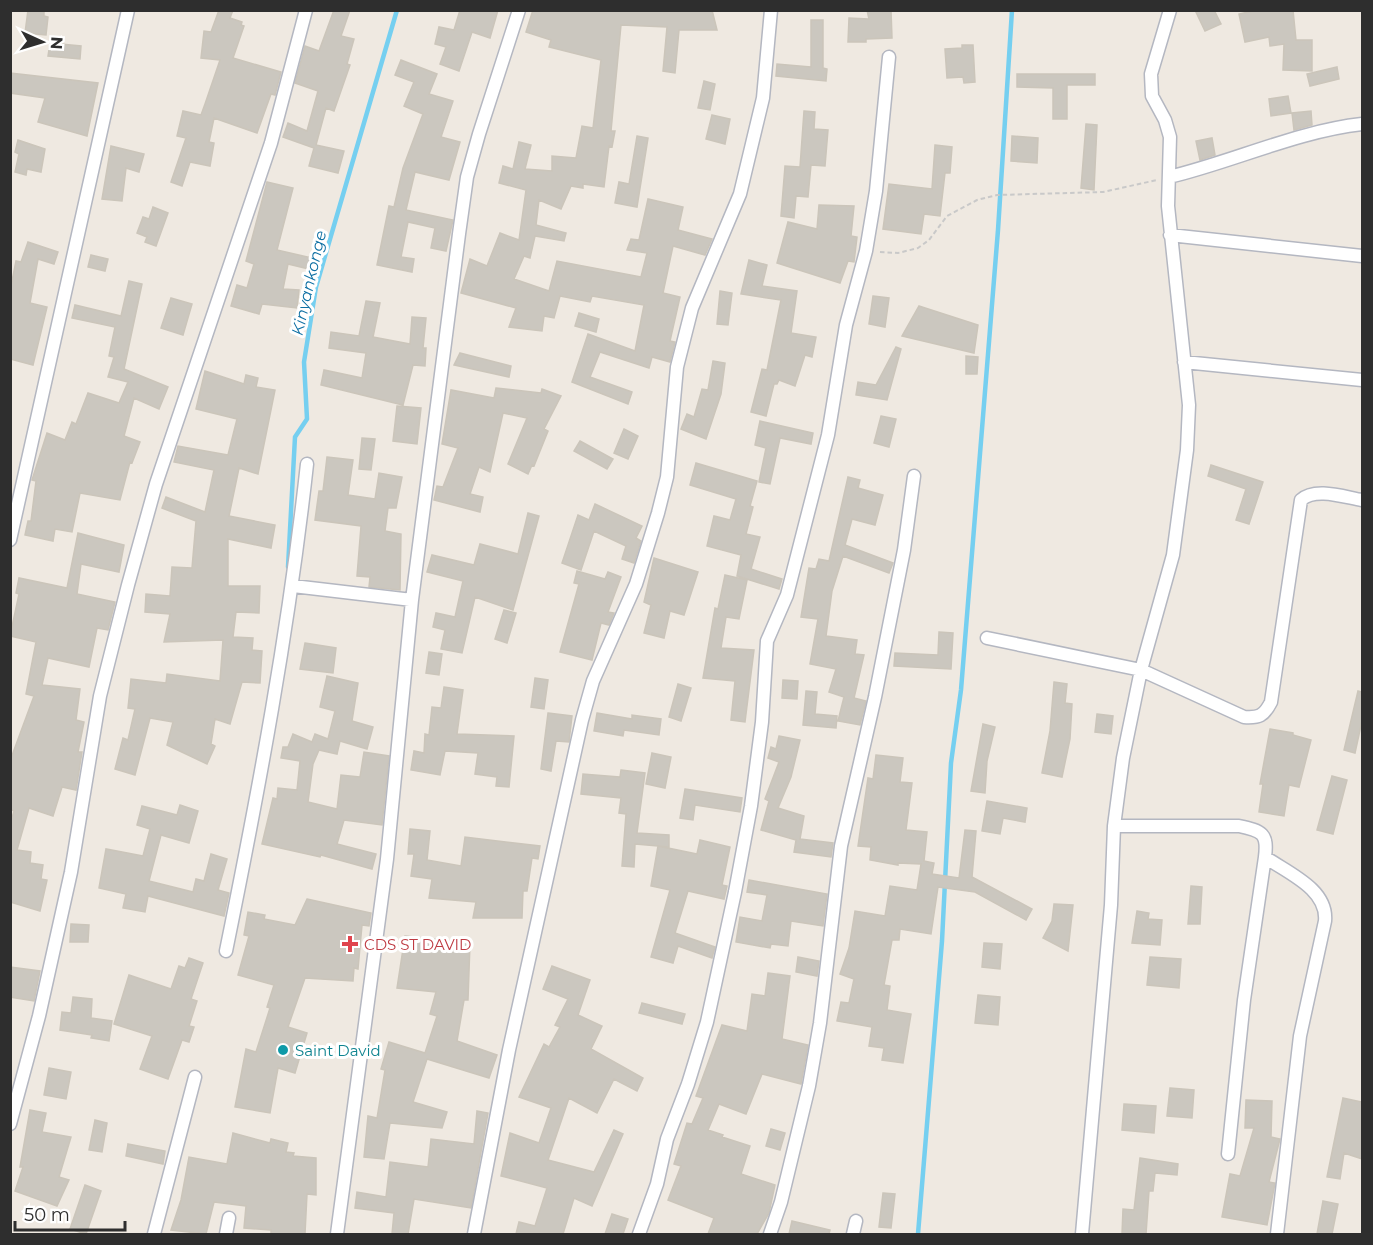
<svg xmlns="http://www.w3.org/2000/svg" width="1373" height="1245" font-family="Montserrat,sans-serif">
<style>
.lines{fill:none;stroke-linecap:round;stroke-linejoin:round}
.stream{stroke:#75cff0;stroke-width:4.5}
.building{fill:#cbc7bf;stroke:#cbc5ba;stroke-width:1.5}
.minor-casing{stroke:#b4b7c1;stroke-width:15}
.path{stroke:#c9c9c9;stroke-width:2;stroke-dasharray:4.5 3;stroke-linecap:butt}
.minor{stroke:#fff;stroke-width:12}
.health-dot{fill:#e0444e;stroke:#fff;stroke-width:2}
.culture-dot{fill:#0f9aa8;stroke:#fff;stroke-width:2}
.labels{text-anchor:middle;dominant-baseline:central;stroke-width:6;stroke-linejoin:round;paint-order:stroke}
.health-label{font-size:15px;fill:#be3a42;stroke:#fff;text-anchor:start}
.culture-label{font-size:15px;fill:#0d838f;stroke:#fff;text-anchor:start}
.water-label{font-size:16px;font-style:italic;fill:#0d6fa3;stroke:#fff}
</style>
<rect width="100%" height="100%" fill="#efe9e1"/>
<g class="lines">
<!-- stream -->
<path class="stream" d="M288 567 295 437 307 419 304 362 316 287 397 10
M918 1234 942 941 951 763 961 690 998 230 1012 10"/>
</g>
<!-- building -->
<path class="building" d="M28 10H44V16L48 17 46 35 25 33Z
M219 10H233L230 18 242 22 241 25 244 26 233 58 281 72 275 95 271 94 257 133 214 118 209 142 214 143 210 166 190 162 182 186 171 182 186 138 177 136 183 111 201 115 205 104 220 60 201 58 204 31 211 32Z
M334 10H350L341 36 354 39 347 64 350 65 334 111 326 108 316 145 344 151 338 173 309 166 314 148 283 137 288 123 307 131 318 91 295 83 305 46 319 51Z
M460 10H498L490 38 472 32 459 71 440 64 446 47 435 44 439 27 454 30Z
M533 10H712L717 30H679L675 73 663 71 667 27 621 25 611 131H615L612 147 609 146 604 187 583 184V188L571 186 561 209 539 200 536 225 566 233 564 241 535 236 530 258 524 256 514 279 549 291 557 261 641 277 647 253 627 250 631 239 639 240 648 199 683 207 678 230 712 239 705 255 673 246 663 293 680 297 670 341 675 342 670 362 652 357 649 368 600 352 590 377 632 392 628 404 572 382 588 334 635 351 644 305 592 296 590 302 560 296 554 318 544 316 542 331 509 327 516 308 461 293 470 259 487 266 500 233 519 240 526 190 499 183 503 166 513 169 519 142 531 145 525 169 552 171V156L576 158 582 126 593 128 601 60 549 47 551 40 526 32Z
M867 10H891L892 38 866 39V42H848L849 18 869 19Z
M1195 10H1214L1221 24 1205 31Z
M1257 10H1293L1296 40H1312V71L1283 70 1284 44 1270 46 1269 37 1245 42 1239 14Z
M811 20H823V68L827 69 826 81 776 76 777 64 811 67Z
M50 43 81 46 80 59 48 56Z
M962 45H973L975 82 964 83 963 77 947 78 945 49 962 48Z
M401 60 437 74 429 94 453 101 441 137 460 142 449 180 415 172 406 210 453 220 446 251 431 248 435 228 408 222 401 257 414 259 412 272 377 265 389 206 394 207 403 168 423 114 404 106 414 82 395 75Z
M1337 67 1339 79 1310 86 1307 74Z
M10 73 98 83 87 136 38 122 45 98 10 93Z
M1017 74H1095V85H1067V119H1053V88L1017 87Z
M704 81 715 84 710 110 698 108Z
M1288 96 1291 113 1271 116 1269 99Z
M804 111 815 112 814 129 828 130 825 166 811 165 808 197 796 196 794 218 781 216 785 166 800 167Z
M1311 111 1312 125 1294 130 1292 113Z
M712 115 730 119 725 144 706 139Z
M1086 124 1097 125 1094 190 1081 188Z
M637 136 648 138 637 207 615 203 619 182 629 184Z
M1012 136 1038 138 1037 163 1011 161Z
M1212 138 1215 155 1200 160 1196 141Z
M18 140 45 149 41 172 27 169 26 175 15 172 19 154 15 152Z
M935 145 952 147 950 173H945L940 216 924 214 921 234 883 229 889 184 932 189Z
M111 146 144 154 139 172 126 168 122 201 102 199Z
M267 182 293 188 277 250 312 258 309 269 288 264 283 289 299 290 297 308 262 304 259 314 231 306 237 285 247 288 254 264 246 261Z
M819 205 854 206 851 236 857 237 854 262 848 261 840 283 777 263 788 222 817 229Z
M153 207 168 213 156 246 145 242 147 237 137 233 143 217 149 219Z
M28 242 58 252 54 264 38 259 30 303 47 307 33 365 10 359V291L16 261 21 262Z
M91 255 108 259 105 271 88 267Z
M749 260 767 265 762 286 797 291 791 333 816 337 812 357 805 355 795 386 779 380 777 384H774L766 416 751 412 762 369 767 370 781 300 741 294Z
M129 281 142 284 124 369 168 387 159 409 134 398 124 436 140 442 132 463 130 462 120 500 80 493 72 532 55 529 53 541 25 535 28 521H31L36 481 32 480 47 433 65 440 72 422 76 424 88 393 119 403 128 382 108 377 114 357 109 356 115 327 72 318 75 305 121 316Z
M720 291 732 293 728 325 717 324Z
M873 296 889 298 885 327 869 324Z
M171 298 192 304 183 335 161 328Z
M366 301 380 303 373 337 410 344 412 317 426 318 423 348H426L425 366 413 365 403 405 321 385 324 370 362 378 366 353 329 348 331 332 359 336Z
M919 306 978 325 974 353 902 336Z
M579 313 599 319 596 332 575 326Z
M896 347 901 349 887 400 856 395 858 382 876 385Z
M460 353 511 366 509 377 454 365Z
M966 356 978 357 977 374H966Z
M713 361 725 363 721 394 706 439 681 429 687 414 694 417 702 389 708 390Z
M205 371 244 384 246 375 258 378 256 387 275 390 258 474 239 468 229 516 275 525 271 548 228 539V586H260L259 613 236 612 233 637 253 638 252 650 262 651 260 683 242 682 230 724 215 719 211 744 215 746 207 764 167 745 173 722 150 718 135 775 115 769 123 738 128 740 135 709 128 708 131 679 166 683 167 674 220 681 223 640 164 642 170 614 145 612 146 594 170 596 172 567 192 568 196 521 162 508 166 497 205 512 214 470 174 462 178 446 228 455 237 419 196 409Z
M496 388 541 393 542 389 561 396 544 429 548 431 534 466 532 465 528 474 508 464 527 418 503 413 490 472 479 467 470 494 483 497 480 512 434 500 437 486 443 487 458 448 442 444 451 390 494 398Z
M397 406 421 408 417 444 393 441Z
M881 416 896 419 889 447 874 443Z
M760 421 813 433 811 444 780 438 770 484 759 482 766 448 755 445Z
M624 429 638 436 628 459 614 453Z
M362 438 375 439 371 470 359 469Z
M580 441 613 459 607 469 574 451Z
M327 457 353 460 348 495 375 499 379 473 402 477 396 508H388L385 531 401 534 400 590 369 587 370 577 357 576 361 526 315 520 319 491H323Z
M696 463 757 481 750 506 753 507 746 534 760 537 751 569 782 579 779 589 737 576 741 555 707 546 714 516 730 520 736 499 690 485Z
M1211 465 1263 482 1249 524 1236 520 1246 489 1208 476Z
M848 477 860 480 858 488 883 495 875 525 852 519 845 545 893 563 889 573 843 556 832 591 826 636 857 640 855 654 864 655 854 698 866 701 860 725 838 721 844 697 829 692 836 669 810 664 818 619 801 617 809 568 816 569 819 559 829 561Z
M595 504 642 526 636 538 641 541 634 563 622 559 626 546 594 531 581 570 562 563 578 515 589 520Z
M528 513 539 516 513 610 475 597 462 653 441 649 445 630 433 627 436 613 455 617 463 581 427 572 432 555 474 565 480 544 518 554Z
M78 533 124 545 119 572 81 564 77 594 115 602 108 630 97 628 89 667 48 658 42 685 80 689 76 720 84 722 78 752H82L76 790 62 787 53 816 29 808 17 850 31 852 30 863 43 865 41 879 47 880 40 911 10 902V824L14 811 10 809V761L34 696 26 694 36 642 10 636 19 594 16 593 19 578 67 588Z
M654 558 698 572 684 615 670 611 664 638 644 633 651 605 644 602Z
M577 571 605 579 608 572 621 577 608 612 614 613 609 625 601 623 592 660 560 652 579 584 574 583Z
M725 575 747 580 739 619 726 617 721 648 754 650 745 722 731 720 735 681 703 678 715 608 718 609Z
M504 610 516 613 507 643 495 639Z
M939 632 953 633 951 669 894 666 895 653 938 655Z
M305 643 336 648 333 673 300 669Z
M429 652 442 654 439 675 426 673Z
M327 676 358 683 352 721 373 727 367 749 340 741 337 754 319 750 313 764 308 802 337 809 341 775 360 777 364 752 389 756 382 825 344 820 337 844 376 854 372 869 321 855 320 857 262 844 273 798 277 799 278 788 297 790 300 761 281 758 283 747H288L293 734 312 742 315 734 328 739 335 711 320 707Z
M535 678 548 680 544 709 531 707Z
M783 680 798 681 797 699 782 698Z
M1054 682 1067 684 1065 703 1072 704 1070 739 1062 777 1042 773 1050 731Z
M678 684 691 688 681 721 669 717Z
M444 687 463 690 457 734 514 736 509 787 496 786 497 777 475 774 478 753 445 751 440 775 411 770 414 751 424 753 425 734 429 735 432 707 441 708Z
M806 691 817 692 815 714 837 716 836 728 803 725Z
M1358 691 1362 692V721L1355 753 1344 750Z
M548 713 572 716 569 742 556 741 551 771 541 769Z
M597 713 632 719V715L661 719 659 735 624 730 623 736 594 731Z
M1097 714 1113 716 1111 734 1095 732Z
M983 724 995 727 987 761 985 793 971 791Z
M1270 729 1293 733V735L1311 740 1299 787 1289 785 1284 816 1259 812 1263 784H1260Z
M779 736 800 740 791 777 778 808 804 816 800 839 833 843 831 857 794 852 796 840 761 830 769 801 765 799 779 762 768 758 771 747 776 749Z
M652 753 671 757 665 788 646 784Z
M876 755 903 758 900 782 912 783 906 830 927 832 924 861 934 863 932 874 959 878 965 830 976 831 972 877 1032 909 1026 920 975 892 938 887 931 934 900 929 899 940H892L884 985 890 986 887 1010 911 1014 903 1063 882 1060 884 1048 869 1046 872 1027 837 1021 841 1002 849 1003 854 979 840 974 849 948 855 911 885 916 890 886 917 890 921 864 898 863V865L870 860 871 847 858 846 868 778 873 779Z
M621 770 645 773 637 833 669 835V847L635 844 634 867 622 866 626 814 619 813 621 798 581 794 583 774 620 777Z
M1332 776 1347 780 1333 834 1317 830Z
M685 789 742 798 740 812 695 805 693 820 680 818Z
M987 801 1027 808 1025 822 1003 818 1000 834 982 831Z
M180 805 198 811 189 843 161 835 149 881 193 892 196 879 204 881 211 854 227 859 218 890 229 893 224 916 148 896 145 912 123 908 126 894 99 888 106 849 143 856 150 829 137 825 142 806 177 815Z
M410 829 430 831 427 860 461 866 465 837 540 846 538 859 532 858 527 891H523L522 918H473L476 902 429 898 432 879 411 876 414 854H408Z
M700 840 730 847 722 885 727 886 724 899 688 891 675 933 715 947 712 958 678 946 673 963 651 957 670 890 651 886 658 846 697 854Z
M749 880 827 894 823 926 791 921 788 946 771 944 770 948 736 942 740 917 762 921 767 895 747 892Z
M1191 886 1202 887 1200 924H1188Z
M307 899 371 913 369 926 362 925 358 969 354 968 353 981 305 978 288 1027 307 1033 295 1073 278 1068 270 1113 235 1107 246 1049 256 1052 270 1008 267 1007 274 985 238 975 249 936 244 935 248 912 265 915 264 919 295 925Z
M1054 904 1073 905 1068 951 1043 938 1052 921Z
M1137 911 1149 913 1148 919 1162 920 1160 945 1132 943Z
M71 924 89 925 88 942H70Z
M405 936 470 943 468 1000H464L457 1041 497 1055 489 1078 427 1059 413 1102 447 1112 442 1128 390 1123 384 1159 364 1157 368 1116 377 1118 385 1070 381 1069 389 1042 425 1053 437 1016 430 1014 436 992 397 988Z
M984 943 1002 944 1000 969 982 967Z
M798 957 819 961 817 976 796 972Z
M1150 957 1181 959 1179 988 1147 985Z
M189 958 203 963 191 999 197 1001 189 1026 194 1027 189 1042 182 1040 168 1079 140 1069 152 1036 114 1024 129 975 171 989 179 966 185 968Z
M552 966 590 980 578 1015 602 1026 591 1049 643 1078 637 1091 614 1079 597 1113 569 1098 548 1160 594 1172 614 1130 623 1134 592 1206 574 1198 563 1234H516L519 1222 535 1226 547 1188 501 1176 510 1133 539 1143 551 1108 519 1097 544 1044 549 1047 560 1027 555 1025 568 999 543 989Z
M10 967 40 971 34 1001 10 997Z
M768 973 790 976 782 1039 808 1045 801 1084 762 1074 746 1114 719 1104 708 1130 723 1135 722 1137 750 1146 741 1174 775 1185 769 1213 757 1234H708L714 1218 668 1200 681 1166 674 1164 687 1123 692 1124 703 1098 696 1096 722 1025 747 1031 752 994 765 996Z
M978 995 1000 997 998 1025 975 1023Z
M73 997 92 999 91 1018 112 1021 109 1041 91 1038 92 1035 60 1030 62 1012 71 1013Z
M642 1003 685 1014 682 1024 639 1013Z
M49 1068 71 1072 66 1099 44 1095Z
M1170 1088 1194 1090 1192 1118 1167 1116Z
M1343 1098 1362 1102V1159L1344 1153 1340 1179 1327 1177Z
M1246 1100 1272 1101 1271 1137 1280 1139 1269 1182 1275 1183 1267 1225 1222 1217 1230 1174 1240 1176 1254 1128H1245Z
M1124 1104 1156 1106 1154 1133 1122 1130Z
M30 1110 46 1113 42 1132 71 1137 59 1177 69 1180 57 1206 15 1191 23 1167H20Z
M477 1111 488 1113 471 1208 414 1199 408 1234H392L394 1213 355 1208 357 1192 386 1197 390 1162 428 1167 431 1139 474 1144Z
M95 1120 107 1123 102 1152 89 1150Z
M771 1129 785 1133 780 1150 766 1146Z
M233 1133 270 1143 271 1139 288 1143 286 1152 294 1153 293 1156 316 1158V1195L307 1194 305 1234H271V1230L244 1228 246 1206 214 1202 206 1234 171 1230 181 1200 189 1157 227 1164Z
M128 1144 165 1151 163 1164 126 1156Z
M1140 1158 1178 1164 1177 1175 1155 1173 1153 1191H1149L1146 1234H1122L1123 1209 1134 1210Z
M85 1185 101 1191 86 1234 70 1229Z
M883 1193 895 1194 891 1228 879 1227Z
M1323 1201 1338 1204 1332 1234H1317Z
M612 1214 628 1219 623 1234H605Z
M792 1221 830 1230 829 1234H789Z"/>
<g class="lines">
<defs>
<path id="minor" d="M1169 177C1232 162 1298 131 1362 124
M1170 235 1362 256
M1184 362 1362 380
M10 540 128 10
M293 586 412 600
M987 638 1141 670 1244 717C1259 718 1264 716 1271 702L1301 500C1315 487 1344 497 1362 500
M1114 826H1239C1262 831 1268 833 1265 857 1288 873 1328 889 1325 921L1300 1036 1277 1234
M226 951C259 789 289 628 307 464
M10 1124 39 1016 71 872 100 696 128 585 156 484 271 143 306 10
M1228 1154 1244 1000 1265 857
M154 1234 195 1077
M226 1234 229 1218
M337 1234 387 859 412 600 459 234 467 177 479 134 519 10
M474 1234 509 1050 582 720 593 681 636 584 658 513 667 477 677 367 692 308 740 194 763 98 771 10
M639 1234 657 1184 667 1139 688 1084 707 1022 735 892 751 806 762 722 767 641 787 595 828 435 846 325 866 251 876 191 889 57
M770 1234 781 1202 809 1086 820 1023 841 846 875 697 904 550 914 476
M853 1234 856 1221
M1082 1234 1111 905 1114 826 1123 758 1141 670 1173 555 1187 450 1189 405 1168 206 1170 137 1165 120 1152 96 1151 74 1170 10"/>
</defs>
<!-- minor casing -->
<use href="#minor" class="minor-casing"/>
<!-- path -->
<path class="path" d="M880 252 898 253 918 248 929 240 947 216 977 200 997 195 1103 192 1157 180"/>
<!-- minor -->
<use href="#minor" class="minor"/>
</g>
<!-- markers -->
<path class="health-dot" d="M347 935h6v6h6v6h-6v6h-6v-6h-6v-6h6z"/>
<circle class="culture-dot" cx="283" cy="1050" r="6"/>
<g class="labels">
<!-- health labels -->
<g class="health-label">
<text x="364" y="944">CDS ST DAVID</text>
</g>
<!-- culture labels -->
<g class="culture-label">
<text x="295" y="1050">Saint David</text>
</g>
<!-- water labels -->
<g class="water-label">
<text transform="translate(309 283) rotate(-77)">Kinyankonge</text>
</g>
</g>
<!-- border -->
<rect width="1373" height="1245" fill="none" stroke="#2e2e2e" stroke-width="24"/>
<!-- north arrow -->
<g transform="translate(42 42) rotate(94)" stroke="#ffffff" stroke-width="4.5" paint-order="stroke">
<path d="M0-4.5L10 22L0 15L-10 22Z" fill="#2e2e2e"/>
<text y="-9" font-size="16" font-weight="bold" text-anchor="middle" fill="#2e2e2e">N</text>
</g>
<!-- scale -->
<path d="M15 1221v9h110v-9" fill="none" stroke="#2e2e2e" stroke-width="3"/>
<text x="24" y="1221" font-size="18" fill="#2e2e2e" stroke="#ffffff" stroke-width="4.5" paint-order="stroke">50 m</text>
</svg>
